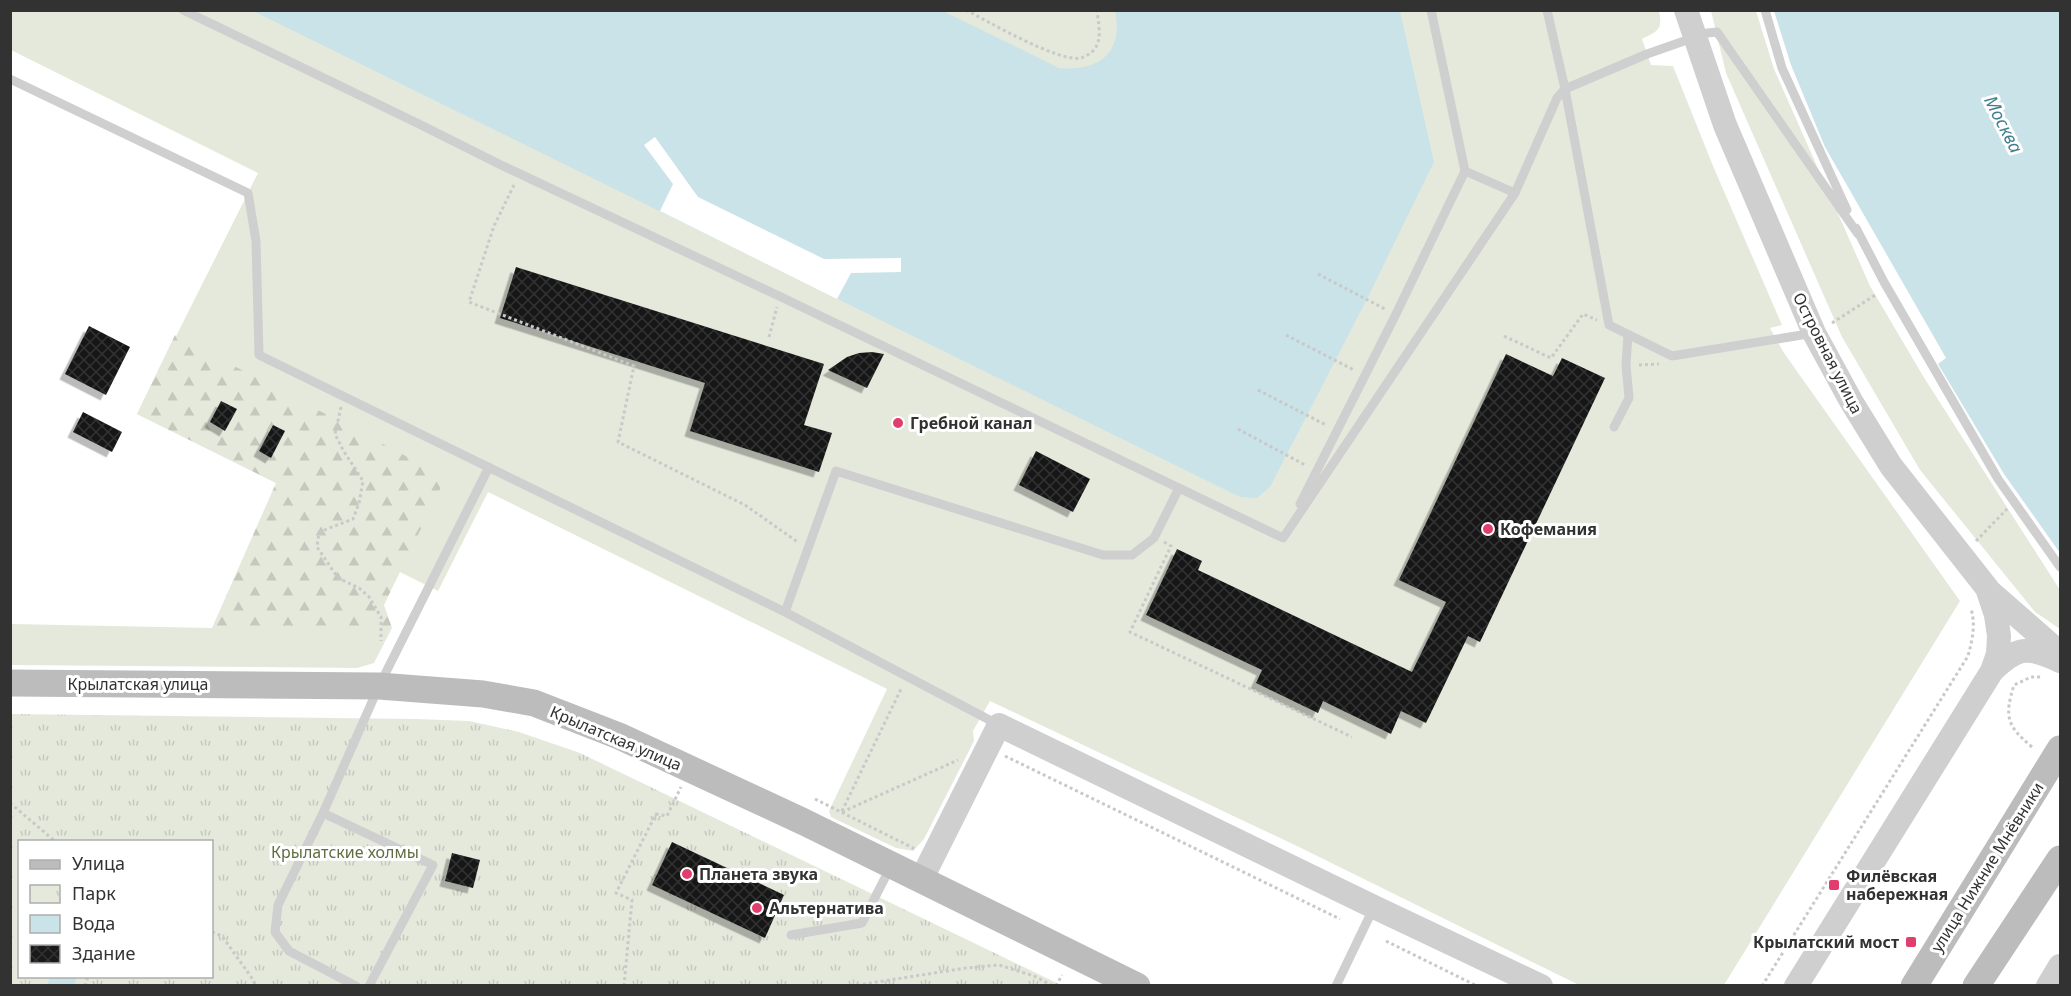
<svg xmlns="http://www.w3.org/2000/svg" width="2071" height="996" font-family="'Noto Sans',sans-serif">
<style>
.green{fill:#e5e9dc}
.forest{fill:url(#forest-firs);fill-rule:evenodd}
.park{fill:url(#park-tufts);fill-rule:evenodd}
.water{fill:#c9e3e9}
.pier{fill:#fff}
.building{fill:url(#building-cross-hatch);filter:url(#shadow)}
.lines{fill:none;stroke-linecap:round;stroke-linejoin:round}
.path{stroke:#c9c9c9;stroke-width:3;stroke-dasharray:3 3;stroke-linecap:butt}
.service{stroke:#cfcfcf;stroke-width:9}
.tertiary{stroke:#cfcfcf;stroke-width:24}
.secondary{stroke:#bcbcbc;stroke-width:27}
.poi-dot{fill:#e03e6d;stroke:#fff;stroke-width:2}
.labels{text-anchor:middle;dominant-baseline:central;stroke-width:6;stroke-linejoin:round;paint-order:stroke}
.street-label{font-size:16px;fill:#323232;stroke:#fff}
.poi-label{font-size:16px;font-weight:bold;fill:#323232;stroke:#fff;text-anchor:start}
.park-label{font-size:16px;fill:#5f6e40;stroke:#fff}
.water-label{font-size:18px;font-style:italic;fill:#407f8c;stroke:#fff}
</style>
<defs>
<pattern id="forest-firs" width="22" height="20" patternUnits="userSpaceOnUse" patternTransform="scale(1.5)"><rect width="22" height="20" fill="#e5e9dc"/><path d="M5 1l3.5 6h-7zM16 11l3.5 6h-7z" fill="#c5c8bd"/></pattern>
<pattern id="park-tufts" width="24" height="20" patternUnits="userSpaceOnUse" patternTransform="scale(1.5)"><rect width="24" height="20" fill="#e5e9dc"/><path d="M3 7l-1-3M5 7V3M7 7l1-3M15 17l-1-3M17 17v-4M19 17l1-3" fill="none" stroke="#c5c8bd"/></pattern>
<pattern id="building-cross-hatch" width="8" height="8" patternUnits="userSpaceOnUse" patternTransform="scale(1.5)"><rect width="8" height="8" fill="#191919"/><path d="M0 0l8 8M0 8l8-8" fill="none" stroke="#323232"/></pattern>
<filter id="shadow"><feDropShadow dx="-5.5" dy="5.5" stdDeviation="0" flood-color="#0004"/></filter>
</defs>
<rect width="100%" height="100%" fill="#fff"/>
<!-- green -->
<path class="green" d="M10 11H1659C1663 30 1658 31 1642 39L1651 65 1673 66 1713 166 1782 325 1770 328 1784 353 1960 601 1724 985H1579L1299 847 990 701 973 731 974 741 924 839 913 851 896 848 831 817 829 811 887 689 488 492 438 591 328 536 339 514 137 414 258 173 11 50Z
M1711 11H1756L1774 69 1870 286 1923 376 2060 590V629L2035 612 1920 470 1842 337 1726 73Z
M11 624 212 628H392L374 663 357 668 11 665Z"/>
<!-- forest -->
<path class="forest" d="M175 335 446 477 384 605 392 628H212L276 483 137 414ZM221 401 237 409 225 431 210 422ZM273 425 285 431 271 458 259 451Z"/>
<!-- park -->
<path class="park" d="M11 714 416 719 469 721 519 732 580 753 1061 985 11 986ZM20 842H212V976H20Z"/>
<!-- water -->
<path class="water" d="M253 11H943L1059 68C1099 72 1124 52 1115 11H1400L1434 162 1367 299 1270 487 1257 498 1240 497Z
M1774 11H2060V553L2004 474 1938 364 1946 358 1825 147 1791 65Z
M50 977V976L77 977 74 985H47Z"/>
<!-- pier -->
<path class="pier" d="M655 137 698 197 824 259 901 258V272L851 273 837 299 660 211 673 184 644 145Z"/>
<!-- building -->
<path class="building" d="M516 267 824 364 804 425 832 433 819 472 690 431 705 383 500 318Z
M89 326 130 347 106 395 65 374Z
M872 352 884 354 867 388 828 370 847 357 859 353Z
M1506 354 1553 376 1562 358 1605 378 1480 642 1468 636 1426 723 1401 711 1391 734 1323 701 1318 713 1256 683 1262 670 1146 615 1177 549 1202 561 1198 570 1412 672 1446 602 1399 580Z
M221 401 237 409 225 431 210 422Z
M83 412 122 432 112 452 73 432Z
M273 425 285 431 271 458 259 451Z
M1036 451 1090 479 1073 512 1019 485Z
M672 842 784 895 765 938 652 885Z
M452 853 480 860 473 888 445 881Z"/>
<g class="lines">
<!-- path -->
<path class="path" d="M966 10C987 21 1060 63 1081 58 1087 56 1093 52 1096 47 1102 37 1098 21 1097 10
M514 185 494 226 469 302 634 366 618 442 745 505 799 543
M1318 274 1385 309
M1832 323 1877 294
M1286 335 1354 370
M1504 336 1551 358 1583 314 1597 320
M769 337 777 307
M1639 365 1659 364
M1258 390 1326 425
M341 407 335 434 343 450 363 481 359 503 353 519 319 532 317 547 338 578 359 588 369 597 381 617V641
M1238 429 1305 465
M1976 541 2007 509
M1164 542 1171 546 1130 632 1352 737
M2032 747C2007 726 2004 717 2014 685L2031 677H2043
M1005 756 1340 919
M815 799 915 849
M10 803 56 842
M842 811 902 687
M842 812 958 760
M212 932 222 936 254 981 255 986
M1386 941 1477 986
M85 986 88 976
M624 986 632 900 616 893 656 814 667 816 681 787
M851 986 966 968 999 965 1034 976 1053 986
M1056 986 1062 975
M1762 986 1968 656C1972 641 1976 625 1971 609"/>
<!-- service -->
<path class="service" d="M183 10 417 123 501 165 779 296 1283 538
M1431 10 1465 171
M1547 10 1565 89 1609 325 1672 356 1814 333
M1765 10 1782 68 1847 210
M10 79 248 193 256 241 259 355 785 612 999 725
M1856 228 1884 282 1998 479 2060 567
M1614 427 1629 398 1626 365 1628 334
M1300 504 1396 314 1465 171 1515 193
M1283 538 1515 193 1557 98 1565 89 1647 54 1707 33 1717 32 1858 234
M785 612 836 471 1103 555H1132L1154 538 1179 488
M323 813 278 905 275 932 289 951 356 986
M791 935 862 923 891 866
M369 986 433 865 323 813 379 686 489 467
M1336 986 1374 907"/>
<!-- tertiary -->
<path class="tertiary" d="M1686 10 1725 125 1814 333 1851 401 1891 466 1987 588 1996 615 1999 636 1998 654 1992 671
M1988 590 2060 653
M922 878 999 725 1374 907 1541 986
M1796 986 1992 671C2017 647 2028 645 2060 661
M2048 986 2060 966"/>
<!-- secondary -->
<path class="secondary" d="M10 683 379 686 483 694 534 703 619 736 804 822 1137 986
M1914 986 2060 749
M1976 986 2060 859"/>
</g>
<!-- markers -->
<g class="poi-dot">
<circle cx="898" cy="423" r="6"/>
<circle cx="1488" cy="529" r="6"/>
<circle cx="687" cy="874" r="6"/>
<rect x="1828" y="879" width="12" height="12" rx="3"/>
<circle cx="757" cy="908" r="6"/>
<rect x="1905" y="936" width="12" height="12" rx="3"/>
</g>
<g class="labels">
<!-- street labels -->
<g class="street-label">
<text transform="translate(1828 353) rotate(63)">Островная улица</text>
<text x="138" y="684">Крылатская улица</text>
<text transform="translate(616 738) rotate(23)">Крылатская улица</text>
<text transform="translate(1987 867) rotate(-58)">улица Нижние Мнёвники</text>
</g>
<!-- poi labels -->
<g class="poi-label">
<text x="910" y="423">Гребной канал</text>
<text x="1500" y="529">Кофемания</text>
<text x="699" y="874">Планета звука</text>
<text x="1846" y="876">Филёвская<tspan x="1846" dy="18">набережная</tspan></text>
<text x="769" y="908">Альтернатива</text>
<text x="1899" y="942" text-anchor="end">Крылатский мост</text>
</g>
<!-- park labels -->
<g class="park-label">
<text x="345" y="852">Крылатские холмы</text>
</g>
<!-- water labels -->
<g class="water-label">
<text transform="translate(2004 124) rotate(63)">Москва</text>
</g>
</g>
<!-- border -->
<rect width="2071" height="996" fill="none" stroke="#323232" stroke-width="24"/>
<!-- legend -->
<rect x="18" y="840" width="195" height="138" fill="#ffffff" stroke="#adadad" stroke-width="1.5"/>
<rect x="30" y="860" width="30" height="9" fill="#bcbcbc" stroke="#adadad" stroke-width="1.5"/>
<text x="72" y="870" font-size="18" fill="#323232">Улица</text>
<rect x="30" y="885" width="30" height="18" fill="url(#park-tufts)" stroke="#adadad" stroke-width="1.5"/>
<text x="72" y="900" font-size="18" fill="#323232">Парк</text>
<rect x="30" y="915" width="30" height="18" fill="#c9e3e9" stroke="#adadad" stroke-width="1.5"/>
<text x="72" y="930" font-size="18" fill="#323232">Вода</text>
<rect x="30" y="945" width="30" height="18" fill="url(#building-cross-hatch)" stroke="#adadad" stroke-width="1.5"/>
<text x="72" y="960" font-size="18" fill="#323232">Здание</text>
</svg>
